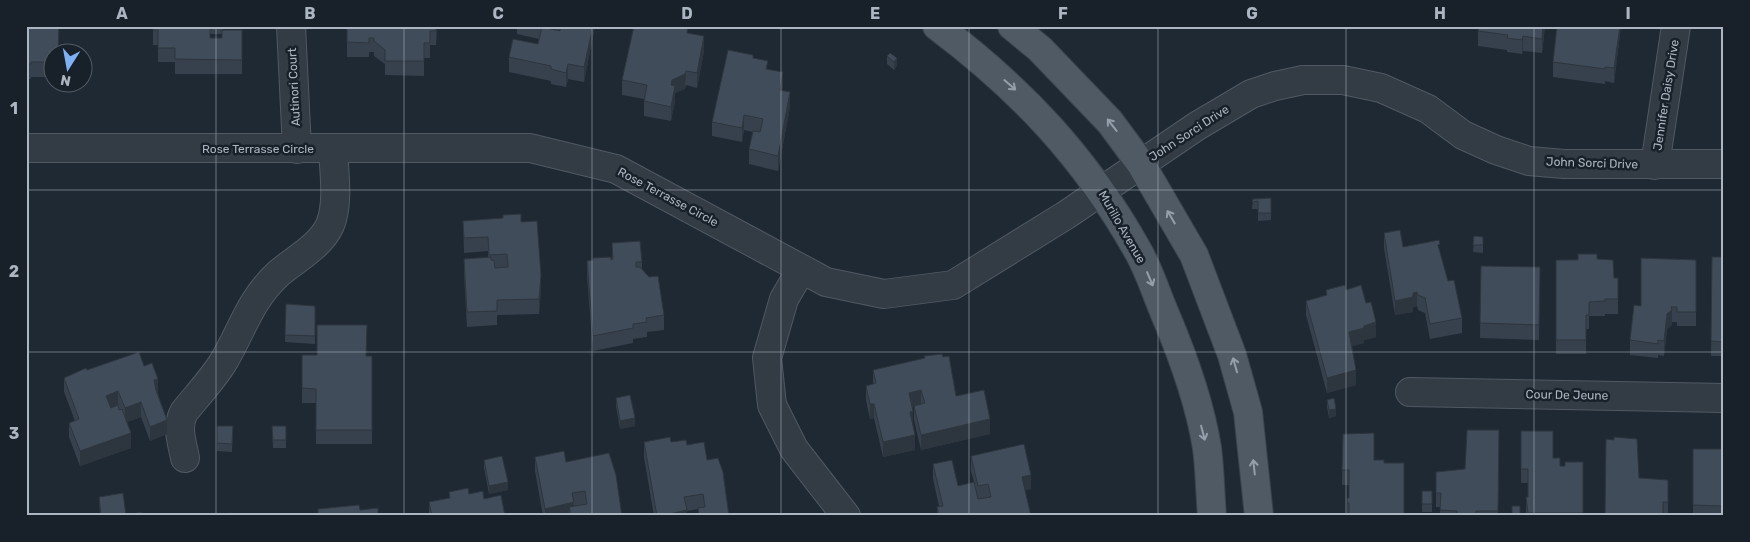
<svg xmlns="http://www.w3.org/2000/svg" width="1750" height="542" font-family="Rubik,sans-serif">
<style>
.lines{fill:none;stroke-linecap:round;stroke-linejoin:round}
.minor-casing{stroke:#505963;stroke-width:30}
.major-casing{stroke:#3c444f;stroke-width:30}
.minor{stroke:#333b45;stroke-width:28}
.major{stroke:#505a65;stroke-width:28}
.wall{fill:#37414d;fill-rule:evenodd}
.shaded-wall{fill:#2d353e}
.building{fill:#404c59;stroke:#2d353e}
.oneway{stroke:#959fab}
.grid{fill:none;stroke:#acb6c2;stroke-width:1;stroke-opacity:0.55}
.labels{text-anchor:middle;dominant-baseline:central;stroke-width:5;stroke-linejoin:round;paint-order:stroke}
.street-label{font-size:12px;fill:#acb6c2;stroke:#182029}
.neatline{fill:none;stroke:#acb6c2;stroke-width:2}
.grid-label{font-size:16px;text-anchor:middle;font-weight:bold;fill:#acb6c2}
</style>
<rect width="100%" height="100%" fill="#1f2934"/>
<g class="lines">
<defs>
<path id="minor" d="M291 26 297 149
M26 148H530L616 169 826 282 884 294 953 285 1066 215 1197 126 1251 94 1275 86 1303 80H1343L1381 88 1428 109 1463 135 1496 150 1529 161 1564 164H1724
M1655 165 1676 26
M801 270 784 299 767 358 772 405 794 449 846 516
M1410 392 1724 398
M185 458C182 442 176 427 184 412 196 397 211 381 222 364 242 332 248 302 278 274 295 259 320 247 330 225 339 203 334 172 333 149"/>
<path id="major" d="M937 26C1022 90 1086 158 1138 251 1149 270 1156 293 1165 314 1182 354 1200 404 1207 448 1210 470 1210 493 1212 516
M1012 26 1040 49 1110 122 1141 164 1194 255 1232 355 1248 412 1259 516"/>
</defs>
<!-- minor casing -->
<use href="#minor" class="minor-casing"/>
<!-- major casing -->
<use href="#major" class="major-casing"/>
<!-- minor -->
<use href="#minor" class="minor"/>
<!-- major -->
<use href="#major" class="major"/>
</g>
<!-- wall -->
<path class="wall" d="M26 26 52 52V77H31V79H26Z
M148 26H223V30H242V74H175V62H158V45H153V29H148ZM210 34H222V38H210Z
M347 26H437L436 45H430V58H424V76L385 75V64L374 56V52H369V57H347Z
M517 26H595L584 82 568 79 566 87 551 84V81L509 72V57L538 44 539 39 517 34Z
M1433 26H1447V28Z
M1455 26H1468V28Z
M1545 26 1542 53 1523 51 1522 54 1507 52V50L1478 46V31Z
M1557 26H1621L1614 83 1605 81V84L1553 77V62Z
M688 33 704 51 697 88 686 85 685 89 675 93V101L671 121 644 116V99L622 95V80Z
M887 56 897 58V66L894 70 887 64Z
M753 58 768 69 783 86 782 91 790 107 778 171 749 164V149L753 132 744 130 742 142 712 136V122Z
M1271 198V220L1258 221V209H1252L1253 199Z
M463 221 521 222 541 289 539 314 497 315V325L467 327 464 274V259L488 258V251L464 253Z
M1384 233 1403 247 1440 254 1448 281 1462 318V333L1430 339 1425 313 1418 310 1417 306 1413 307V312L1395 315 1384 248Z
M1474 236 1483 237V253L1473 252Z
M612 243 642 262V269L664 315V330L647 332V337L633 339V343L593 351 587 276V261L612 259Z
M1712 257H1724V356H1711Z
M1597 259 1614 278H1618V314H1605V316H1589V329H1586V354H1556V260Z
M1696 260V326H1677V322H1672V325L1667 329 1664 356 1658 355V358L1630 355V340L1641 306Z
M1481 266 1540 267 1539 340 1480 338Z
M1326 290H1346L1376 337 1364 340V343L1352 346 1356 385 1327 393 1306 315V301L1326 295Z
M286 304 315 306V344L285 342Z
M302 355 372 356V444H316V403H302Z
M144 366 158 393 167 434 150 441 141 417 127 422 131 448 80 466 69 437V423L75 421 64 392V378L87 370Z
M873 370 956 396 990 434 921 450 914 420V406L912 407 915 450 883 457 874 418 870 419 866 400V386L873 384Z
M616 398 635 426 620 429 616 406Z
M1327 400 1336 416 1329 418 1327 407Z
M217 426H233L232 452 217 451Z
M272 426H286V448H273Z
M1499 430 1498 516H1440V507H1436V472L1465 469Z
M1521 431 1553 458 1560 466H1565L1583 462V516H1526V497H1528V483H1521Z
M1343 434 1374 460 1384 463H1404V516H1347V498H1349V485H1342Z
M644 442H671L687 445 707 460 729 516H698V509L687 511V516H654L644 457Z
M1693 449H1724V516H1693Z
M971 456 1031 489 1025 490 1031 516H937V507L939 506 933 479V464L958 486 974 482 971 471Z
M535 457 566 462 622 516H543L535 471Z
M484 460 508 490 489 494 484 468Z
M1639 478 1668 480V516H1605Z
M1422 491H1432V512H1422Z
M449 492 469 494 484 499 505 516H429V502L449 498Z
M99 497 126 515 142 516H100Z"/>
<!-- shaded-wall -->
<path class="shaded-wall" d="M436 26H437L436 45Z
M543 26H549V30L543 39Z
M593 26H595L584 82V67Z
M1543 26H1545L1542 53V39Z
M1620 26H1621L1614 83V68Z
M704 36V51L697 88V73Z
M1523 36V51L1522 54V40Z
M897 58V66L894 70V62Z
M568 64V79L566 87V73Z
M686 71 685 89 675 93V101L671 121V85L672 80Z
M783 72V86L780 105V90Z
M790 92V107L778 171V156Z
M744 115V130L742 142V128Z
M541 275V289L539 314V299Z
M1417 292V306L1413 307V312L1395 315V301L1413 293Z
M1672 310V325L1667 329 1664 356V341L1667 314Z
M1376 322V337L1364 340V343L1349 347V332L1364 326Z
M1356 370V385L1327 393V378Z
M158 379V394L154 395V380Z
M921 390V405L909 407V393Z
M118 391V406L106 410V396Z
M141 402V417L125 423V408Z
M870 404H874V418L870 419Z
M1336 409V416L1329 418V410Z
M913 411V425L910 412Z
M635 418V426L620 429V421Z
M990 419V434L921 450V435Z
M167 420V434L150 441V427Z
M131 433V448L80 466V451Z
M915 435V450L883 457V442Z
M1031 475V489L1022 491V477Z
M508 482V490L489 494V486Z
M574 502V516L569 507V516H545V509Z
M687 510V516H661Z"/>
<!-- building -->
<path class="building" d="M26 26H59L58 52H52V62H31V64H26Z
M153 26H210V38H222V30H242V60L175 59V48H158V30H153Z
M347 26H436V31H430V43H424V61H385V50L374 41V38H369V43L347 42Z
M560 26H593L584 67 568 64 566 73 551 69V66L509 57 513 39 538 44 542 27 560 31Z
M634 26H688L687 33 704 36 697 73 686 71 685 74 672 80 671 85 675 86 671 107 644 101 647 85 622 80Z
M1479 26H1543L1542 39 1523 36 1522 40 1507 38 1508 35 1478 31Z
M1557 26H1620L1614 68 1605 67V69L1553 62Z
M728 50 753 55V58L768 61 766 69 783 72 780 90 790 92 778 156 749 149 753 131 760 132 763 119 744 115 742 128 712 122Z
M890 53 897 58 894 62 887 56Z
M1271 198V213H1258V201L1252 202 1253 199Z
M521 214V222L537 221 541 275 539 299 497 300V311L467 312 464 259 491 257V260H494L495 268 508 267 507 254 489 255 488 237 464 238 463 221 503 218V215Z
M1400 230 1403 247 1439 240 1440 244 1438 245 1448 281 1454 280 1462 318 1430 324 1425 298 1418 295 1417 292 1413 293V297L1395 301 1384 233Z
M1474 236 1483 237V245H1473Z
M640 241 642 262H636V267H640L649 277 658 276 664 315 646 318 647 322 633 324V328L593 336 587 261 593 260V258L611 257V260L613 259 612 243Z
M1578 254H1597V259L1613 260 1614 278H1618V299H1605V301L1589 302V315H1586V340H1556V260H1578Z
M1712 257H1724V342L1711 341Z
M1641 258 1696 260V312H1677V307H1671L1672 310 1667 314 1664 341 1658 340V344L1630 340 1634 305 1641 306Z
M1481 266 1540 267 1539 325 1480 323Z
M1345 285 1346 290 1361 285 1366 303 1371 302 1376 322 1364 326V328L1349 332 1356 370 1327 378 1306 301 1327 295 1326 290Z
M286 304 315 306V336L285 335Z
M317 325H367L366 356H372V430H316V389L302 388V355H317Z
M139 352 144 366 152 363 158 379 154 380 156 390 167 420 150 427 141 402 125 408 118 391 106 396 111 408 118 405 119 410 122 409 131 433 80 451 69 423 79 419 64 378 86 368 87 370Z
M942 354 943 357 949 356 956 396 984 390 990 419 921 435 914 406 925 403 921 390 909 393 913 411 910 412 915 435 883 442 874 404H870L866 386 876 383 873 370 925 358 924 356Z
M630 395 635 418 620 421 616 398Z
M1334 398 1336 409 1329 410 1327 400Z
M217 426H233L232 444 217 443Z
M272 426H286V440H273Z
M1467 430H1499L1498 511H1476V516H1457V511L1440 510 1441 493H1436V472L1465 469Z
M1521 431H1553V458H1560V466H1565V462H1583V513H1528L1526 497H1528V469H1521Z
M1374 433V460H1384V463H1404V515H1349V503H1347V498H1349V470H1342L1343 434Z
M670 437 671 442 686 440 687 445 704 442 707 460 718 458 723 472 729 516H699L698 508 705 507 703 494 684 497 687 510 661 516H657L644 442Z
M1614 437 1637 439 1639 478 1668 480V502H1663V516H1605L1606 439 1614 440Z
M1024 444 1031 475 1022 477 1031 516H939L937 507 943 506 933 464 952 460 958 486 974 482 978 499 991 497 988 484 978 486 971 456Z
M1693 449H1724V506L1693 505Z
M564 451 566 462 609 453 616 475 622 516H571L569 507 587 504 585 491 572 493 574 502 545 509 535 457Z
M502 456 508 482 489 486 484 460Z
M468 488 469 494 483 491 484 499 501 495 505 516H432L429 502 450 498 449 492Z
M1422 491H1432V504H1422Z
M123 493 126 515 142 512V516H101L99 497Z
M359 505 360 510 378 508V516H318V509Z
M1512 506H1520V516H1512Z
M232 513V516H206Z"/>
<!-- one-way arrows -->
<defs><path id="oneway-shaft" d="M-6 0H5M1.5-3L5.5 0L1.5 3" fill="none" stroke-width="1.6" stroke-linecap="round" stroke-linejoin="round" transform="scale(1.25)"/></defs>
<g class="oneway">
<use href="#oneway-shaft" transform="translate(1010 85) rotate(41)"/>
<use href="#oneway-shaft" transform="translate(1112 125) rotate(-128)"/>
<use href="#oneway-shaft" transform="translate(1171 217) rotate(-120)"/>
<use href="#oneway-shaft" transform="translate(1150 279) rotate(67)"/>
<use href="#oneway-shaft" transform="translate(1235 365) rotate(-106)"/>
<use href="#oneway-shaft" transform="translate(1203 433) rotate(75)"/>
<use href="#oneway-shaft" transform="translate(1254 467) rotate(-96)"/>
</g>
<!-- grid -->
<path class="grid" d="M216 26V516M404 26V516M592 26V516M781 26V516M969 26V516M1158 26V516M1346 26V516M1534 26V516M26 190H1724M26 352H1724"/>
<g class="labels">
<!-- street labels -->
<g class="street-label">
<text transform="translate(294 87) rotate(-93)">Autinori Court</text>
<text transform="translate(1666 95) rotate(-81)">Jennifer Daisy Drive</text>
<text transform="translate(1189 133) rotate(-33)">John Sorci Drive</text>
<text x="258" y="149">Rose Terrasse Circle</text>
<text transform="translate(1592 163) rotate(2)">John Sorci Drive</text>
<text transform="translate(668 197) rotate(28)">Rose Terrasse Circle</text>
<text transform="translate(1122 227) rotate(60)">Murillo Avenue</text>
<text transform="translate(1567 395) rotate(1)">Cour De Jeune</text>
</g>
</g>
<!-- border -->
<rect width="1750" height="542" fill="none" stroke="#182029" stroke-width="55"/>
<!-- north arrow -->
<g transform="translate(68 68) rotate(191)"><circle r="24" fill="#182029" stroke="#535c66"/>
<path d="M0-4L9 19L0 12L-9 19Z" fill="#80b0f4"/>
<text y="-8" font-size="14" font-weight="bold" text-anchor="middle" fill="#acb6c2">N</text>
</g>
<rect x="28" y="28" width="1694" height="486" class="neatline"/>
<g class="grid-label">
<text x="122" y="19">A</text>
<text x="310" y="19">B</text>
<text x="498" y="19">C</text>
<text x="687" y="19">D</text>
<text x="875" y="19">E</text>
<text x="1063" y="19">F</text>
<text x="1252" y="19">G</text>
<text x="1440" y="19">H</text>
<text x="1628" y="19">I</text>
<text x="14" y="114">1</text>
<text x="14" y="277">2</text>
<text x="14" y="439">3</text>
</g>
</svg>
